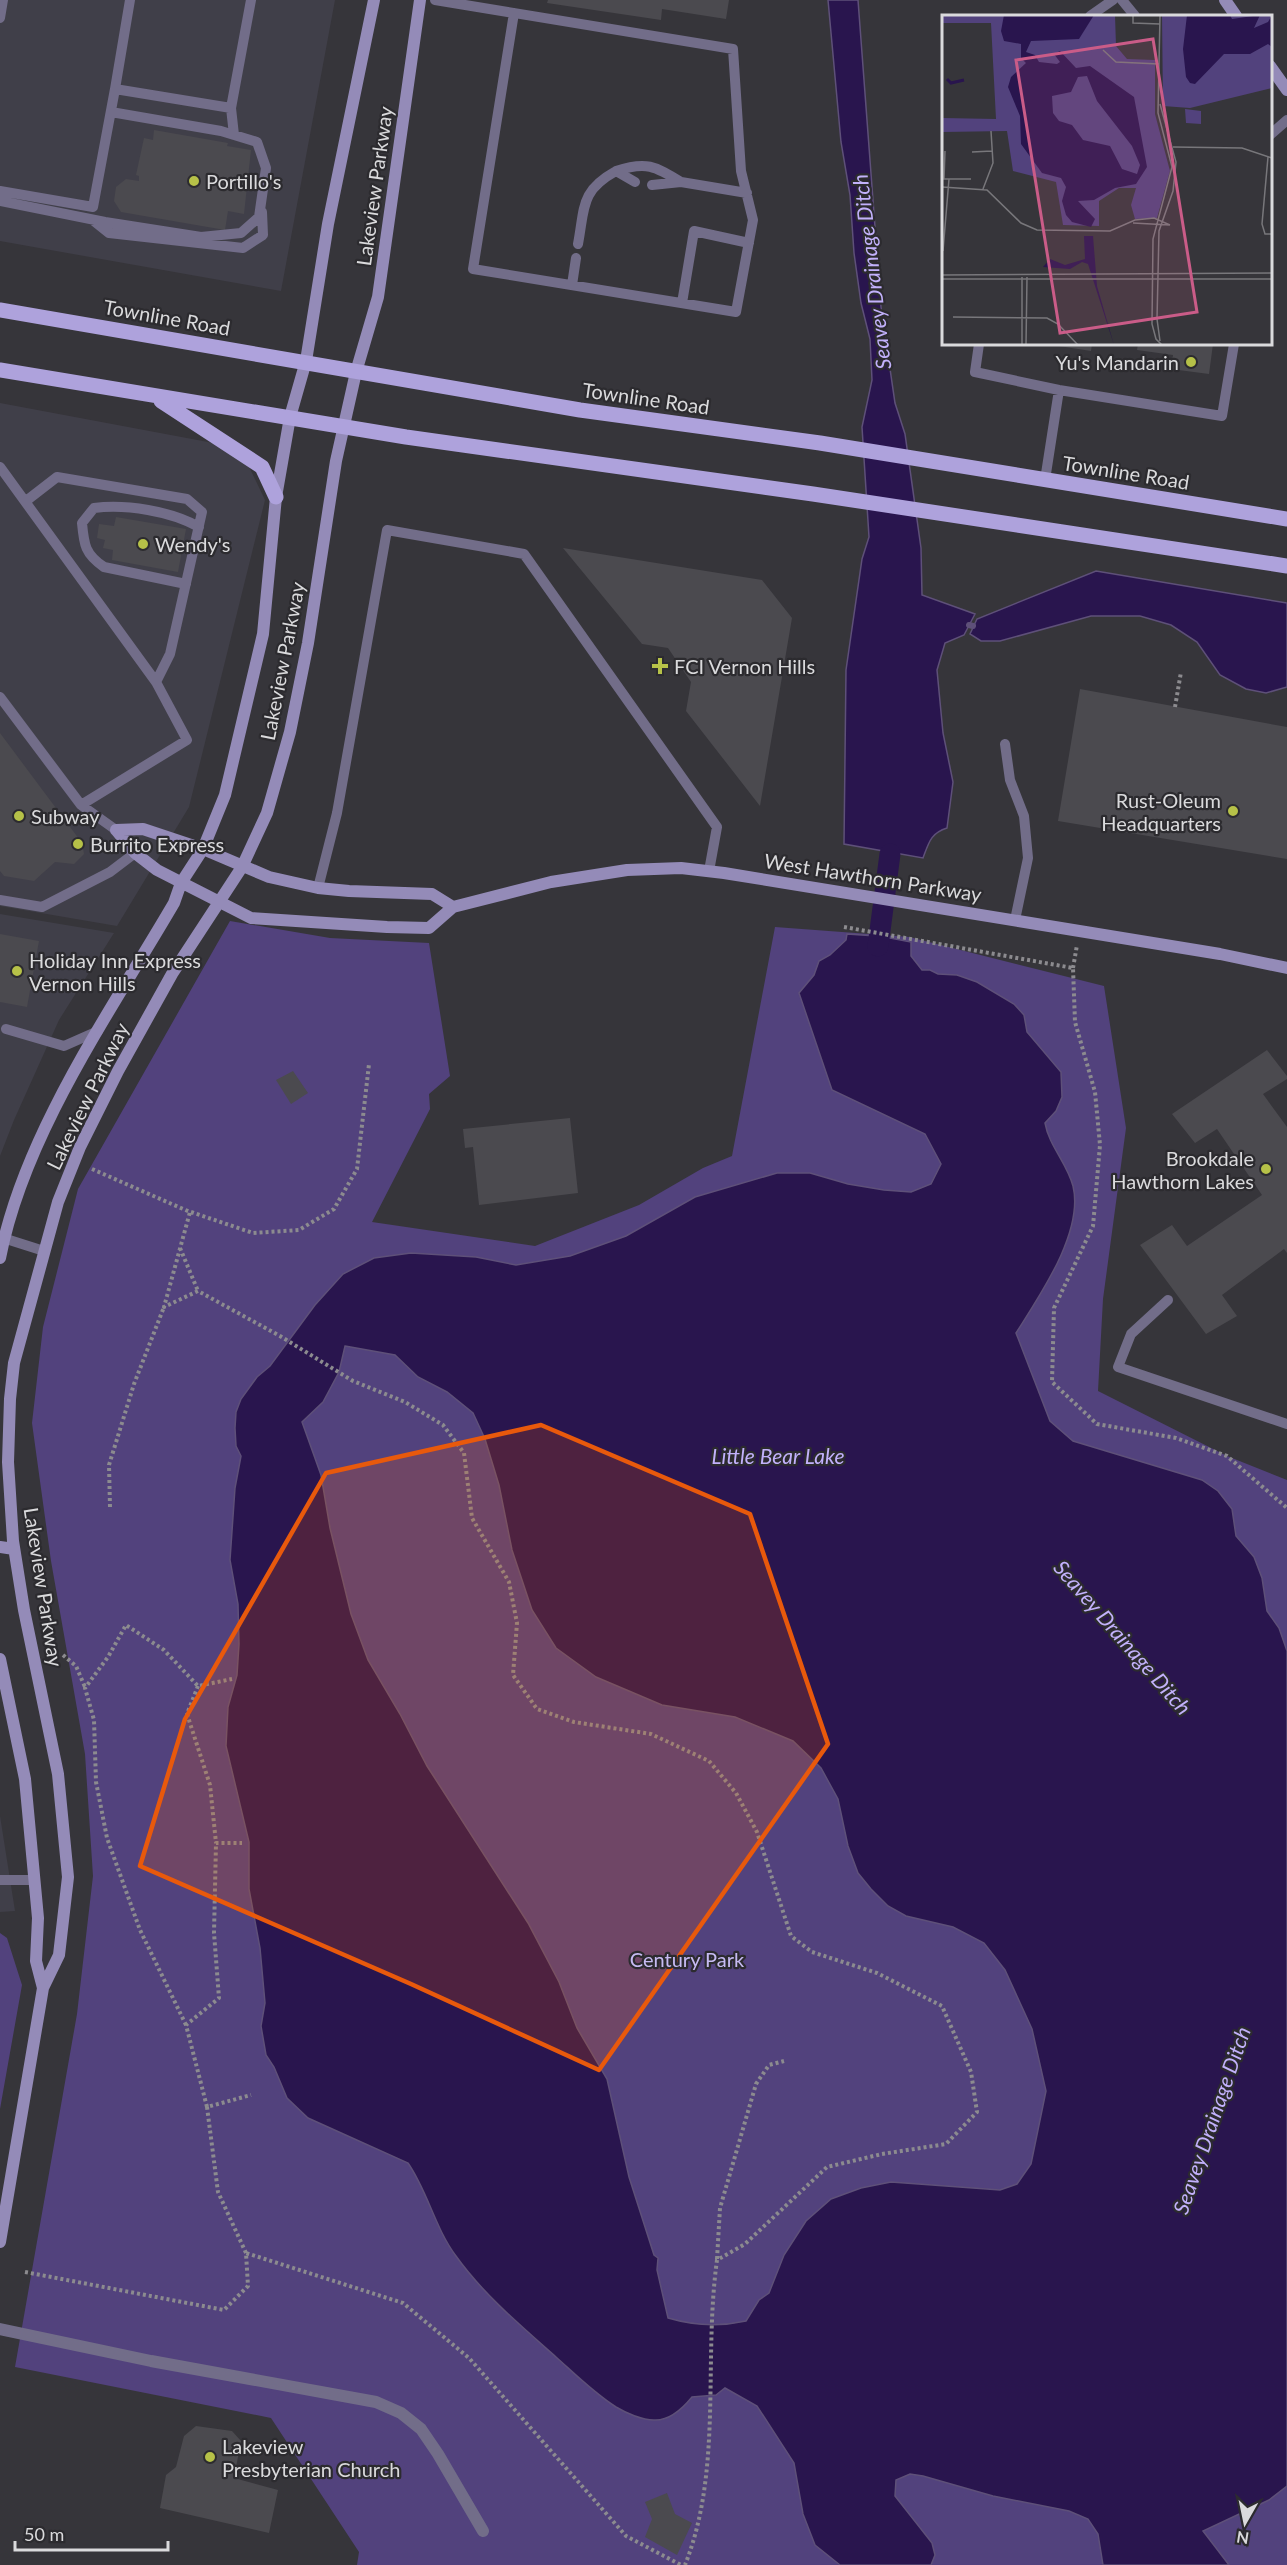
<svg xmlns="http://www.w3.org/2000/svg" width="1287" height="2565" font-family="Lato,sans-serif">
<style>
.built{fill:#403f49}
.green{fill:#52427d}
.water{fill:#29154e;stroke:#5e5079;stroke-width:1.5;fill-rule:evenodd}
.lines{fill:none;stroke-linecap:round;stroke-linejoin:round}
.stream{stroke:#5e5079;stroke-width:6}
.canal{stroke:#29154e;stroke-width:21}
.building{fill:#4b4a4f}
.path{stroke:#8c8b8f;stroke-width:4;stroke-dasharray:3 3;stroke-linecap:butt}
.lane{stroke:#726d89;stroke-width:10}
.street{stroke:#726d89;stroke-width:12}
.secondary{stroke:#948bb8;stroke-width:12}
.primary{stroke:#aea2dc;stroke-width:15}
.marked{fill:#e8590c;fill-opacity:0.2;stroke:#e8590c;stroke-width:4.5;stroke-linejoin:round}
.poi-dot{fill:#b6c148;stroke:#2c2b2f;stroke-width:2}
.labels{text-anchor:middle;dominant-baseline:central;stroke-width:4.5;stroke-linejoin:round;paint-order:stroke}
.poi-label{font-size:20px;fill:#dadadc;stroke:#2c2b2f;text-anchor:start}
.street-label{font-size:20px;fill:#dadadc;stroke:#2c2b2f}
.park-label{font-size:20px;fill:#c7bbf3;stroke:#2c2b2f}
.water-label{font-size:21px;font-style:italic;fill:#c2b1fb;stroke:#2c2b2f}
.inset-river{fill:none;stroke:#29154e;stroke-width:3}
.inset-road{fill:none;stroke:#78777b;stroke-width:1.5}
.view{fill:#ca5c88;fill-opacity:0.15;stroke:#ca5c88;stroke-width:3}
.inset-edge{fill:none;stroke:#dadadc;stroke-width:3}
</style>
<rect width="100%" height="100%" fill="#36353a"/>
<!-- built -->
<path class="built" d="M0 0H335L281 291 0 241Z
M0 403 240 448 265 500 189 807 117 926 0 906Z
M0 914 114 933 59 1020 14 1120 0 1156Z
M0 1816 15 1911 0 1912Z"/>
<!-- green -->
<path class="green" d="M230 921 330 938 429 943 450 1076 429 1094 430 1109 372 1222 535 1246 639 1205 703 1168 732 1156 775 927 909 937 1104 986 1126 1128 1103 1299 1098 1391 1227 1456 1287 1480V2565H357L359 2552 271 2418 15 2367 77 2014 93 1876 85 1754 51 1561 32 1423 43 1327 78 1189Z
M0 1933 7 1938 22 1985 0 2109Z"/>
<!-- water -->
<path class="water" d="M828 0H858L881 307 895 403 905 434 921 548 922 595 975 614 964 635 945 643 937 670 943 733 953 782 947 828C931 833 929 842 923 858L844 844 846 670 862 559 869 537 862 427 872 380 870 339 861 303 854 253 850 195 841 142Z
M1096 571 1287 603V687L1266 693 1246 689 1220 675 1197 642 1171 625 1140 616H1091L1000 641H981L970 634 977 619Z
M847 934 876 936 874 946 882 947 885 937 911 942V956L922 970H930L938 974 957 975 977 982 1014 1004 1024 1015 1027 1032 1061 1072 1062 1097 1056 1111 1045 1123C1049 1146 1067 1163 1073 1186 1084 1232 1040 1295 1016 1333L1050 1421 1073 1441 1202 1480 1218 1491 1232 1509 1236 1536 1254 1557 1262 1578 1267 1611 1279 1628 1287 1651V2486L1269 2500 1203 2531 1229 2565H1103L1098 2534 1088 2519 1069 2511 993 2496 923 2476 910 2474 896 2480 895 2496 932 2543 935 2555 931 2565H840L815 2545 803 2514 794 2463 757 2406 725 2388 716 2395 692 2397C683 2408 669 2421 654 2420 642 2420 626 2413 616 2407 594 2393 575 2374 556 2357 521 2326 483 2294 456 2256 435 2228 428 2192 408 2163L308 2118 287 2098 274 2067 266 2055 261 2026 265 2003 260 1948 249 1889V1842L226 1746 228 1707 237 1675 239 1644 238 1604 230 1560 235 1488 241 1456 236 1446 235 1428 236 1412 241 1399 257 1377 270 1366 315 1305 343 1274 374 1258 411 1253 476 1257 516 1265 570 1256 626 1236 695 1197 777 1173H810L848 1184 884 1190 911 1192 931 1184 941 1164 925 1134 832 1090 799 993 814 975 819 961 830 955 846 940ZM345 1346 395 1355 418 1377 447 1392 473 1413 485 1439 499 1485 512 1550 532 1610 556 1648 596 1677 662 1705 735 1717 793 1741 821 1768 838 1799 848 1846 858 1873 871 1889 888 1906 906 1916 953 1927 984 1943 1005 1970 1032 2029 1046 2091 1031 2164 1017 2184 1000 2190 891 2182 861 2188 831 2199 806 2221 784 2255 769 2293 759 2300 746 2321C719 2327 695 2326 668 2318L657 2270 658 2258 654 2255 629 2177 607 2079 577 2028 559 1982 528 1923 427 1766 400 1714 368 1660 351 1614 330 1528 321 1475 302 1422 323 1402 339 1372Z"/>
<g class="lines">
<!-- stream -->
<path class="stream" d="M969 625 973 626"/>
<!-- canal -->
<path class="canal" d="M878 946 890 854"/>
</g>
<!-- building -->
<path class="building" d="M548 0H729L726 19 662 9 661 20 547 3Z
M154 130 228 143 227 146 251 150 244 214 228 211 225 230 121 212 114 201 116 187 126 179 139 181V176L136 175 144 138 153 140Z
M1046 344H1092L1091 351Z
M1138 344H1213L1209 374 1171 369 1173 355 1137 350Z
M116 517 186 529 178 572 112 560 113 550 103 548 105 540 97 538 99 524 114 526Z
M563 548 762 580 792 618 760 806 686 711 691 682 668 648 642 644Z
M1080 689 1287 727V859L1058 821Z
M0 733 82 843 84 854 74 864 55 862 34 881 4 876 0 871Z
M0 934 39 941 27 1007 0 1002Z
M1267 1050 1287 1076V1079L1263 1094 1287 1127V1253L1284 1249 1222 1295 1237 1316 1206 1334 1140 1245 1172 1225 1187 1246 1262 1195 1217 1129 1195 1143 1172 1114Z
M293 1071 308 1093 291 1104 276 1080Z
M570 1118 578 1193 479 1205 473 1147 465 1148 463 1129Z
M196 2426 232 2431 241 2441 234 2478 278 2490 269 2533 160 2508 166 2475 176 2467 184 2436Z
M667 2493 675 2514 692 2523 677 2555 645 2537 652 2519 645 2502Z"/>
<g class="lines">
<!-- path -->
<path class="path" d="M1175 707 1181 672
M844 927 1073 968 1075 1022 1095 1092 1100 1145 1093 1226 1054 1308 1052 1382 1097 1424 1176 1438 1227 1456 1287 1508
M1073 968 1077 945
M92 1169 190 1212 164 1307 198 1291 280 1336 353 1381 405 1402 443 1425 464 1453 472 1518 509 1582 517 1623 513 1675 537 1709 574 1722 651 1734 709 1761 736 1793 757 1832 791 1936 812 1952 877 1973 942 2006 971 2072 977 2112 946 2144 882 2154 827 2167 745 2244 717 2260C703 2361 723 2469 685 2565
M191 1212 253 1233 299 1230 334 1209 357 1169 369 1064
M180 1248 198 1291
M110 1507 109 1465 134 1384 164 1307
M63 1655 76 1666 85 1687
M198 1686 187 1714 210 1785 216 1843
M186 2025 140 1930 107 1838 96 1782 94 1720 85 1688 108 1657 126 1625 164 1650 198 1686 232 1679
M207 2107 186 2025 219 1998 214 1933 216 1843H242
M246 2253 218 2192 207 2107 251 2095
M717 2259 720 2208 756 2084 769 2065 784 2061
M25 2272 224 2310 248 2286 246 2253 403 2303 469 2358 626 2536 681 2565"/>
<!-- lane -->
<path class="lane" d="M435 0 733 49 741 171 753 220 736 312 473 269 514 13
M1122 0 1135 16
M1090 16 1113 0
M0 18 3 0
M115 89 130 0
M231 108 234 135
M1270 135 1287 120
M616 171C646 161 655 166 681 182
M652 185 681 182 747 193
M0 191 93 207 115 89 231 108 251 0
M0 201 105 222 201 237 241 233 259 217 266 168 257 142 221 131 111 112
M94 221 109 233 243 248 263 235 262 212
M578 244C585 207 580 191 616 171L635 182
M572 285 576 258
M682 303 694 231 749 243
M979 344 975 372 1059 390 1222 416 1234 344
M0 467 156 682 187 740 81 805
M1045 480 1059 390
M26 501 57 477 187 499 202 512 170 654 156 682
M186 584 104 567C85 554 84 545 82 523L94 508C126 504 171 511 199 527
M0 697 81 805 116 830
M1005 744 1010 780 1024 816 1028 858 1015 920
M318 888 337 813 387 530 524 554 717 827 709 871
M0 900 42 907 110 872 135 853
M6 1029 64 1046 98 1031
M0 1237 44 1251
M1168 1300 1131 1334 1118 1367 1287 1424
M0 1880H34"/>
<!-- street -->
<path class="street" d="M0 2329 151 2361 376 2402 401 2413 421 2429 438 2454 483 2531"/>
<!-- secondary -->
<path class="secondary" d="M1225 0 1236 16
M1270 66 1287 90
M116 830 135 853 157 870 251 918 387 927 429 928 453 907 551 882 627 870 681 868 724 873 1220 954 1287 968
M116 830 143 829 203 849 269 877 318 888 349 891 432 894 453 907
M0 1258C24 1134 111 1011 174 903L181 883 203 849 225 795 263 634 276 497 290 417 306 361 328 224 374 0
M0 1547 14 1549
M0 1659 25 1779 38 1918 36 1961 43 1988
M0 2242 43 1988 59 1955 68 1877 58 1774 24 1610 13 1541 8 1462 10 1399 14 1363 58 1202 80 1147 118 1071 172 974 242 867 267 813 290 732 308 643 336 461 356 372 378 297 420 0"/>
<!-- primary -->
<path class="primary" d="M0 310 580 410 820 443 1287 519
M0 370 406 437 813 494 1287 566
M161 401 262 467 276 497"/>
</g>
<!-- marked area -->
<path class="marked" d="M541 1425 750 1514 828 1744 599 2070 411 1984 140 1866 185 1719 326 1473Z"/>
<!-- markers -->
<g class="poi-dot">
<circle cx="194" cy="181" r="6"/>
<circle cx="1191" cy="362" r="6"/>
<circle cx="143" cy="544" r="6"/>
<path d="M657 657h6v6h6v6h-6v6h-6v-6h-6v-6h6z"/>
<circle cx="1233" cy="811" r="6"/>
<circle cx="19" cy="816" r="6"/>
<circle cx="78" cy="844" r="6"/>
<circle cx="17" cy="971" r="6"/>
<circle cx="1266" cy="1169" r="6"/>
<circle cx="210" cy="2457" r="6"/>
</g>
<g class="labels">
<!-- poi labels -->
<g class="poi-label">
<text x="206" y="181">Portillo's</text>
<text x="1179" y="362" text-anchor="end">Yu's Mandarin</text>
<text x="155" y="544">Wendy's</text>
<text x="674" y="666">FCI Vernon Hills</text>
<text x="1221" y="800" text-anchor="end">Rust-Oleum<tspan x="1221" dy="23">Headquarters</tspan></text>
<text x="31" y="816">Subway</text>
<text x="90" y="844">Burrito Express</text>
<text x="29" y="960">Holiday Inn Express<tspan x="29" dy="23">Vernon Hills</tspan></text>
<text x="1254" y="1158" text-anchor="end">Brookdale<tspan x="1254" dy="23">Hawthorn Lakes</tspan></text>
<text x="222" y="2446">Lakeview<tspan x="222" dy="23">Presbyterian Church</tspan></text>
</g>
<!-- street labels -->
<g class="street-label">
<text transform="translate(374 186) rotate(-82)">Lakeview Parkway</text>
<text transform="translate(167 317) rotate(10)">Townline Road</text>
<text transform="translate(646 398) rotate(8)">Townline Road</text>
<text transform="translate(1126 472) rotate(9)">Townline Road</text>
<text transform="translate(282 661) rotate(-79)">Lakeview Parkway</text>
<text transform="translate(873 877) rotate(9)">West Hawthorn Parkway</text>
<text transform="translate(87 1096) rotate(-64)">Lakeview Parkway</text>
<text transform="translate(44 1587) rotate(81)">Lakeview Parkway</text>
</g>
<!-- park labels -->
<g class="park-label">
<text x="687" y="1959">Century Park</text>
</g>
<!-- water labels -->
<g class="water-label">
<text transform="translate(871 272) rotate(-97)">Seavey Drainage Ditch</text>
<text x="778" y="1455">Little Bear Lake</text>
<text transform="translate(1123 1637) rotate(49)">Seavey Drainage Ditch</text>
<text transform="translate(1211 2120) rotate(-71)">Seavey Drainage Ditch</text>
</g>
</g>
<!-- overview -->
<g transform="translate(942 15)">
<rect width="330" height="330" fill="#36353a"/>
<path d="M0 0H173L174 31 185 44 213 45V99L228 156 215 203 193 204 189 190 194 173H177L157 186V211L121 210 114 167 71 156 65 116 0 117V103L54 104 49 8H0ZM220 0H330V73L248 93 221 91ZM243 94 259 96V109L244 108Z" fill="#52427d"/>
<path d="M62 0H152L137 24 89 26 84 37 93 40 97 47 115 49 118 47 112 39 118 36 134 53 148 51 192 82 205 152 194 169 173 173 152 185 136 186 153 204 149 212 130 207 124 200 120 186 124 172 119 163 100 158 79 129 78 101 66 72 69 62 84 48 79 43V29L62 26 59 16ZM145 61 155 86 190 131 198 150 195 159 180 154 168 131 141 125 130 110 117 106 111 98 110 81 129 77 136 62ZM245 0H288L290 4 318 0 312 13 326 7 330 0V32L326 29 308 39H282L253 69 248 68 244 62 241 34ZM142 221H151L155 271 172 330 146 249 140 247 128 254 101 252 108 244 123 250 143 244Z" fill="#29154e" fill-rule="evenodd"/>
<path class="inset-river" d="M5 64 9 68 22 65"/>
<path class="inset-road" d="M191 0V8L218 9M218 0 216 98 230 152 211 224 210 309 214 324 220 330M161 35 174 47 217 49M218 89 234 147 231 176 217 216 215 304 218 326M231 132 300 133 330 143M3 136 2 164H29M30 137 50 136M326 142 320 209 323 219H330M0 172 45 175 79 208 95 215 168 216 193 205 212 203 228 210M41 174 51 148 49 116M191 208 228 210M1 236 7 164M0 260 330 258M0 264H330M11 302 105 303 116 309 136 330M80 330V262M84 330 85 262"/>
<path class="view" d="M211 24 255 297 118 318 74 45Z"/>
<rect width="330" height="330" class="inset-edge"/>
</g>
<!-- north arrow -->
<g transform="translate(1245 2523) rotate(189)" stroke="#2c2b2f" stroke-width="4.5" paint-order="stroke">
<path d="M0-4.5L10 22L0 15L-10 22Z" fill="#dadadc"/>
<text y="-9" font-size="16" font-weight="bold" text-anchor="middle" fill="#dadadc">N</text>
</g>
<!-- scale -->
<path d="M15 2541v9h153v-9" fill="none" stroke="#dadadc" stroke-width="3"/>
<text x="24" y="2541" font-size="18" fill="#dadadc" stroke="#2c2b2f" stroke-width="4.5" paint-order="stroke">50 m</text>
</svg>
